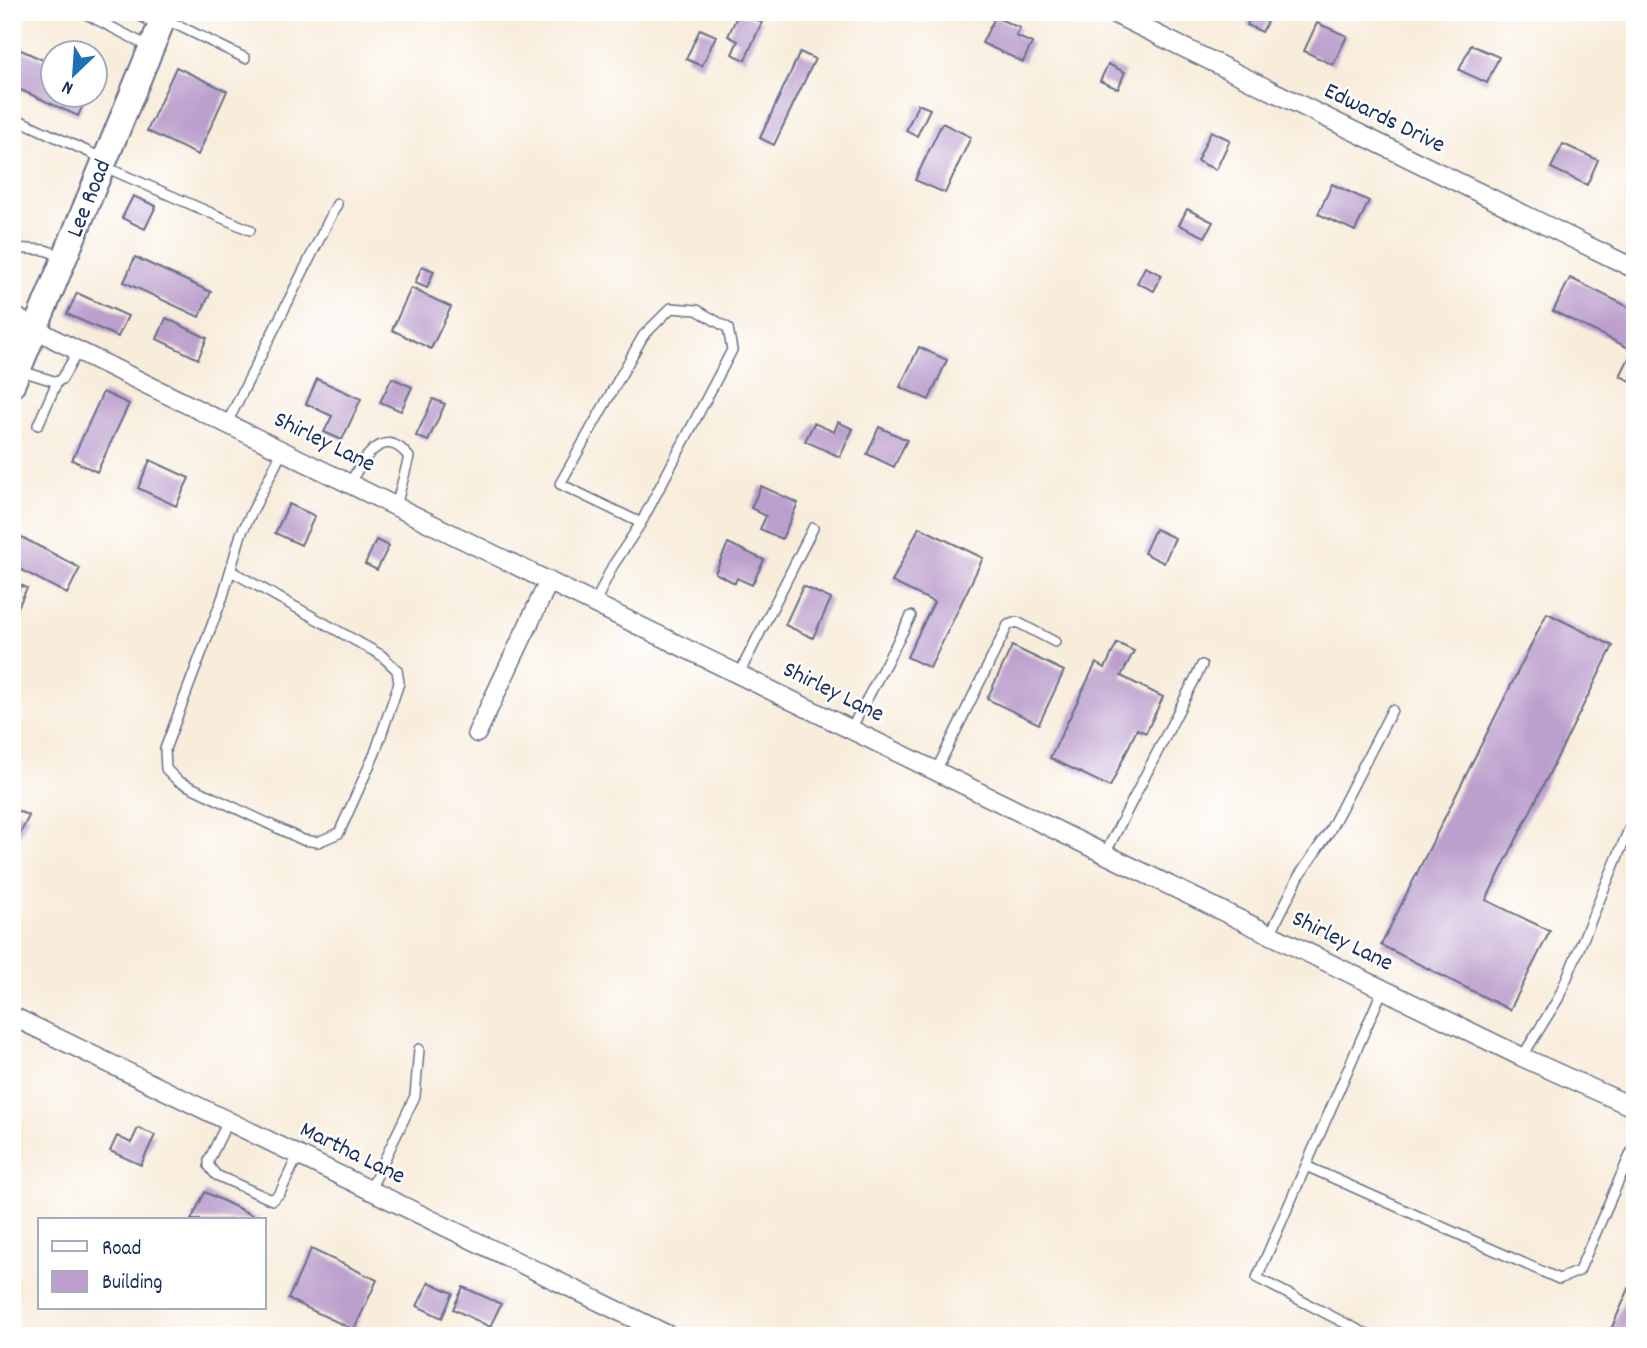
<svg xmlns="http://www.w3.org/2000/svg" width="1647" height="1348" font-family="Dekko,sans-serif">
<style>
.building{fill:#bc9fcc}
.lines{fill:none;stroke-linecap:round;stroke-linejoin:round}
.service-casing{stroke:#687189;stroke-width:12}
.minor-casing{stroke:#687189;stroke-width:21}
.secondary-casing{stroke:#687189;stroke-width:28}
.service{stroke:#fff;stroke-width:9}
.minor{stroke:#fff;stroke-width:18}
.secondary{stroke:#fff;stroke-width:24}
.labels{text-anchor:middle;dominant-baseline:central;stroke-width:5;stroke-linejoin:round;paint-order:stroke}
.street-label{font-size:24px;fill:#1b2f5e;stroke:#fff}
</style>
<rect width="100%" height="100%" fill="#fff"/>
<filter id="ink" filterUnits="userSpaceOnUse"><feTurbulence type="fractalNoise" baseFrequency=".0143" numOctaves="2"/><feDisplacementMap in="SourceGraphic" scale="14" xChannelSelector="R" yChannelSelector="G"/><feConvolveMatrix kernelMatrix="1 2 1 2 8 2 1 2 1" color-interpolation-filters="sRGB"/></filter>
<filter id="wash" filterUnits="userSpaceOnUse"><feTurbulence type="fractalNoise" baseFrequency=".00686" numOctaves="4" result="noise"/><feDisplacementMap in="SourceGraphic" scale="28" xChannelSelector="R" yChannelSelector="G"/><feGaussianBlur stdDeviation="1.57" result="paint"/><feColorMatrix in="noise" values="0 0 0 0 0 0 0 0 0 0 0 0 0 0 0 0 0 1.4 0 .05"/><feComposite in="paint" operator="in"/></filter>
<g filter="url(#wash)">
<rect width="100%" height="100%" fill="#f8ecda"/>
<g id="blocks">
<!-- building -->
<path class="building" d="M12 12H23L12 35Z
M739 12 762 22 745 60 732 54 738 41 728 36Z
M1242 12H1272L1262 32 1247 25 1251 16Z
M995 17 1020 28 1016 36 1032 43 1023 62 982 43Z
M1317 23 1347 36 1333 65 1304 51Z
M700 29 716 36 702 66 686 59Z
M1471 45 1499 57 1487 83 1459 70Z
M12 46 52 64V94H88L78 116 12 86Z
M800 52 815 59 774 145 760 138Z
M1108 64 1125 72 1118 89 1100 81Z
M176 67 227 91 198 155 147 131Z
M918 104 930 109 917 136 906 131Z
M942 123 971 137 945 193 915 180Z
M1211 131 1230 140 1216 170 1197 161Z
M1563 144 1598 160 1587 185 1551 168Z
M1332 184 1369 201 1355 231 1318 214Z
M133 196 156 206 145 229 122 218Z
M1187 209 1213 222 1205 237 1179 225Z
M135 257 211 292 199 317 124 282Z
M422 266 434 271 427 288 415 283Z
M1145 267 1162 275 1154 291 1137 283Z
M1570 278 1635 310V383L1620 376 1633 350 1553 311Z
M411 288 451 307 431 349 392 330Z
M77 293 128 316 118 337 67 314Z
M166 318 207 338 198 359 157 339Z
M919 347 947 360 929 400 900 387Z
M392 378 412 387 401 411 380 402Z
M317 379 361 399 342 440 324 432 332 416 306 404Z
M103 392 129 404 97 472 72 460Z
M433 399 445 404 428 441 416 436Z
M838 422 853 429 840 457 805 441 814 423 834 432Z
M879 427 907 440 894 467 867 454Z
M150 460 189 478 176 506 138 488Z
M761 486 798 503 782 539 760 529 766 516 751 508Z
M289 504 315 516 301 545 275 533Z
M919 527 983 558 930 668 907 657 934 602 892 582Z
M1155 529 1175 538 1164 563 1144 553Z
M12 532 80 568 67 594 12 565Z
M376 540 389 546 377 570 365 564Z
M728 543 764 560 752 585 737 578 735 583 715 573Z
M12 581 27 588 12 620Z
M803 586 831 599 813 638 785 625Z
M1547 613 1613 646 1486 900 1550 931 1510 1010 1381 945Z
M1117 643 1134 651 1121 676 1163 697 1146 733 1137 729 1110 787 1050 758 1096 663 1105 668Z
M1012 646 1064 671 1039 724 987 699Z
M12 808 29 816 12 850Z
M138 1128 155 1135 141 1165 110 1151 117 1136 131 1143Z
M205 1192 262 1220H191Z
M311 1249 377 1280 354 1330 288 1299Z
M1635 1275V1336H1608Z
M429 1282 453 1293 442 1318 417 1306Z
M463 1287 501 1304 490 1327 453 1309Z"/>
</g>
</g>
<g filter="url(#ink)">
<use href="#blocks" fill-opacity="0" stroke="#687189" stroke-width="2"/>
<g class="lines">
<defs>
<path id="service" d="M82 12 150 47
M132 12 159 25
M165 19 245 58
M12 117 104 159
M105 167 250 230
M12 248 45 250 64 257
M18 370 57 382 62 379 78 351
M227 423 337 204
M38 425 57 382
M350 483C362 461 383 423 409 457L396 506
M231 571 381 655 397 670 399 683 375 753 339 833 318 842 303 840 178 781 166 769 165 749 223 596 241 534 283 450
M595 603 612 567 641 523 732 350 728 328 697 310 671 308 643 336 560 484 641 523
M739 674 813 528
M851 729 911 616
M936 771 1008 625 1017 622 1055 642
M1105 854 1202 665
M1270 934 1299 876 1329 832 1392 710
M1522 1057 1558 999 1635 815
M228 1121 209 1160V1166L216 1175 272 1200 280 1193 298 1155
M1635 1144 1623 1171 1635 1176
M1306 1166 1559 1279 1579 1271 1623 1171
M370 1190 415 1096 419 1049
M1370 1336 1257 1278 1383 989"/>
<path id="minor" d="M1111 12 1635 269
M12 315 56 340 1105 854 1522 1057 1635 1108
M477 733 549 581
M12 1016 670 1336"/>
<path id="secondary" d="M12 385 166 12"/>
</defs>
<!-- service casing -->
<use href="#service" class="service-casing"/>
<!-- minor casing -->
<use href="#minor" class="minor-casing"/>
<!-- secondary casing -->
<use href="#secondary" class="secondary-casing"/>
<!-- service -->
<use href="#service" class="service"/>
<!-- minor -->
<use href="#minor" class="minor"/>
<!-- secondary -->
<use href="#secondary" class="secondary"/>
</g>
</g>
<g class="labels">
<!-- street labels -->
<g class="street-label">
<text transform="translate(1384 119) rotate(26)">Edwards Drive</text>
<text transform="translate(90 199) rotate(-68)">Lee Road</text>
<text transform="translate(324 443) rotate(26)">Shirley Lane</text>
<text transform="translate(833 693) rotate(26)">Shirley Lane</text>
<text transform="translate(1342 942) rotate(26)">Shirley Lane</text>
<text transform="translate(352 1154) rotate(26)">Martha Lane</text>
</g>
</g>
<!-- margin -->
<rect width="1647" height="1348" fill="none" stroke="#fff" stroke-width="42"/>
<!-- legend -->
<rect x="38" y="1218" width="228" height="91" fill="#ffffff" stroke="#a4acbf" stroke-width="2"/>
<rect x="52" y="1241" width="35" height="10" fill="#ffffff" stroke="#a4acbf" stroke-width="2"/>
<text x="102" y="1254" font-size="21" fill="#1b2f5e">Road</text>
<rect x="52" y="1271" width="35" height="21" fill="#bc9fcc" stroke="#a4acbf" stroke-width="2"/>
<text x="102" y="1288" font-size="21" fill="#1b2f5e">Building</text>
<!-- north arrow -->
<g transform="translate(74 74) rotate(205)"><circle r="33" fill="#ffffff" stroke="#a4acbf" stroke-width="2"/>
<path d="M0-5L12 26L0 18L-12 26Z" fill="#1f6fb2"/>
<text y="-10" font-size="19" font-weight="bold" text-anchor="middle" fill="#1b2f5e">N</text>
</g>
</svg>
